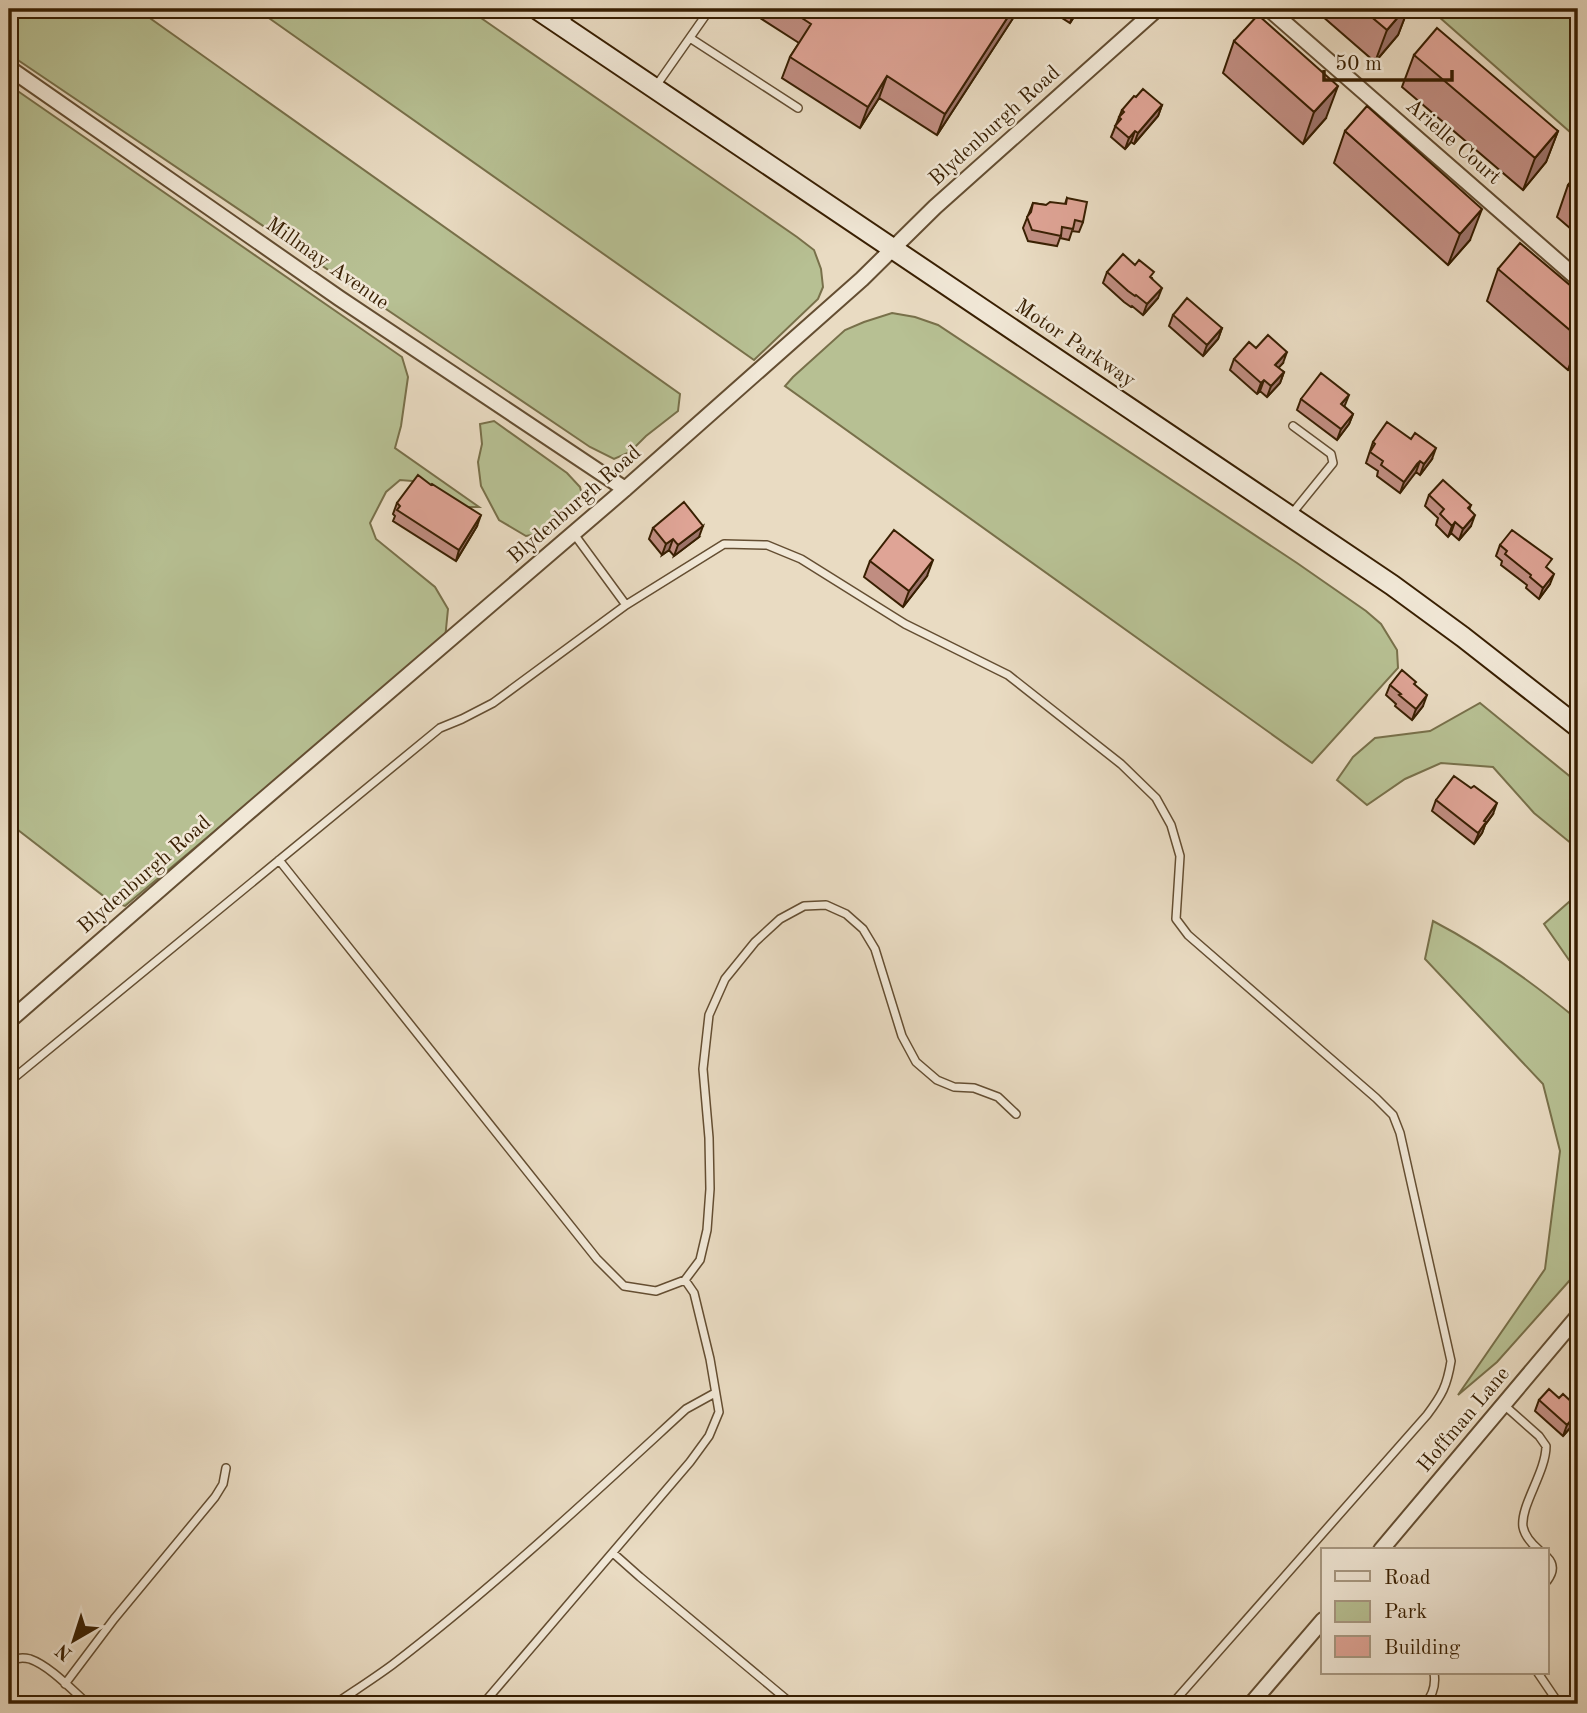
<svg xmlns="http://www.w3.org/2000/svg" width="1587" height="1713" font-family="'Old Standard TT',serif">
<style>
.green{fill:#b7c093;stroke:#78704a;stroke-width:2}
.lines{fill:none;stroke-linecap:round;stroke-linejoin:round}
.lane-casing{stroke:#644e32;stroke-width:10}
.street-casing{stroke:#644e32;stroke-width:18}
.secondary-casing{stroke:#381f02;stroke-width:23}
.lane{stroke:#f1e8d7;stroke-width:7}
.street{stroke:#f1e8d7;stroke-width:14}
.secondary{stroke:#f1e8d7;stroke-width:19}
.wall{fill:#c08d81;stroke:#381f02;stroke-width:2}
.shaded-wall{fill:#9c7369;stroke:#381f02;stroke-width:2}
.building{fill:#dfa496;stroke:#381f02;stroke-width:2}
.labels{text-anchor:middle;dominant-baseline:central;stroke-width:5;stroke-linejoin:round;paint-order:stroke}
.street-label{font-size:21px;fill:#381f02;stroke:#f1e8d7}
</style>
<rect width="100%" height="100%" fill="#e9dbc2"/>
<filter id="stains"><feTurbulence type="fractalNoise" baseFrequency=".00286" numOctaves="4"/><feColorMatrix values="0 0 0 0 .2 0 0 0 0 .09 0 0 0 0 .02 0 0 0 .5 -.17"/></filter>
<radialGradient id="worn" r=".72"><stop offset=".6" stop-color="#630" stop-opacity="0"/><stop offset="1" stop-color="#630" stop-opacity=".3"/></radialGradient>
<!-- green -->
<path class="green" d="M9 9H137L680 394 678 411 646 436 630 452 614 459 590 447 9 54Z
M256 9H468L797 237 814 250 821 269 823 287 818 299 754 360Z
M1430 9H1578V139Z
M9 85 402 357 408 377 401 426 395 448 479 507H466L425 482 400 480 386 492 370 523 376 539 435 587 448 609 445 639 125 906 110 901 9 823Z
M892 313 915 317 938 325 1297 563 1366 611 1381 624 1397 650 1398 668 1312 763 785 386 793 377 845 330 864 322Z
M494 421 567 473 580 487 582 495 561 517 542 533 526 536 499 520 481 486 478 462 482 444 480 424Z
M1480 703 1578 783V849L1534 813 1493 767 1441 763 1405 779 1367 805 1337 780 1353 757 1375 738 1430 731Z
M1578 894V955L1569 960 1544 924Z
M1433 921C1485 948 1533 983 1578 1020V1271L1497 1362 1458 1395 1545 1269 1560 1151 1543 1084 1425 959Z"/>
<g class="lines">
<defs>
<path id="lane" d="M563 25 573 9
M690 38 798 108
M656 86 710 9
M1290 516 1333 463 1331 454 1293 426
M574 534 626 605
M279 860 597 1259 624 1286 656 1291 685 1280
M9 1082 440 728 462 719 493 703 626 605 724 544 767 545 801 559 905 624 1008 675 1121 764 1156 798 1171 825 1180 856 1176 919 1188 935 1376 1098 1393 1115 1400 1133 1451 1361C1447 1386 1442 1395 1427 1415L1172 1704
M1504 1405 1539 1436 1546 1446C1546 1472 1520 1506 1523 1527 1525 1537 1532 1544 1539 1550
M613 1553 640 1577 792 1704
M1547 1557C1555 1565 1553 1573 1547 1581
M9 1661C16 1658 22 1657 30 1659 50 1666 72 1690 88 1704
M1538 1673 1559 1704
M65 1684 114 1619 215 1497 223 1484 226 1468
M335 1704C354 1691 373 1679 392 1665 495 1586 590 1497 686 1409L715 1393
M483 1704 690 1462 709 1436 719 1412 710 1359 694 1293 685 1280 700 1260 707 1230 710 1189 709 1138 703 1069 709 1015 725 979 755 942 780 919 804 906 826 905 846 914 863 929 875 949 902 1036 916 1062 937 1080 954 1087 974 1088 998 1097 1016 1114
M1425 1704C1433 1695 1436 1685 1434 1673"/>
<path id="street" d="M1269 9 1578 279
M9 68 339 298 625 489
M9 1021 243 817 625 489 862 279 935 207 1157 9
M1381 1550 1578 1316
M1251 1704 1323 1620"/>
<path id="secondary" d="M537 9 1392 585 1463 637 1578 727"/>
</defs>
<!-- lane casing -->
<use href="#lane" class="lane-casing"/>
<!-- street casing -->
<use href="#street" class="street-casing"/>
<!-- secondary casing -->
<use href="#secondary" class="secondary-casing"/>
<!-- lane -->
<use href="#lane" class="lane"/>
<!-- street -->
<use href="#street" class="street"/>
<!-- secondary -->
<use href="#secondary" class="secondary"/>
</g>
<!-- wall -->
<path class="wall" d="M746 9H1019L937 135 879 98 860 128 782 78 790 57 799 43Z
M1048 9H1079L1070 23Z
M1314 9H1408L1398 35 1375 62Z
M1234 41 1326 118 1303 144 1223 73Z
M1414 55 1558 131 1546 162 1523 190 1402 87Z
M1162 105 1158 116 1134 144 1131 142 1125 149 1111 137 1122 110Z
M1345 131 1470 240 1448 265 1334 163Z
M1578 173V235L1557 217 1568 185Z
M1067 198 1083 222 1079 232 1072 231 1069 240 1060 238 1057 246 1028 241 1023 228 1033 203 1046 205 1065 204Z
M1498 269 1578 292V358L1568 370 1487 301Z
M1107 272 1152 278 1158 298 1143 315 1132 306 1131 307 1124 302 1103 283Z
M1173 315 1222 328 1218 339 1203 356 1169 326Z
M1256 348 1283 363 1278 368 1284 372 1280 383 1267 397 1260 391 1257 394 1230 370 1234 359Z
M1301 399 1344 406 1353 414 1349 424 1337 440 1297 410Z
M1373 442 1432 459 1420 475 1416 472 1413 475 1400 493 1377 476 1378 471 1366 463Z
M1429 495 1471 505 1469 510 1471 526 1459 540 1451 533 1448 537 1436 525 1438 518 1425 506Z
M397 503 477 526 456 561 393 521 395 516 393 514Z
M653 528 699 537 674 556 669 550 662 555 649 539Z
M1500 545 1548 569 1550 584 1539 599 1526 588 1527 585 1501 565 1502 561 1496 556Z
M870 561 927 576 903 607 864 577Z
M1390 685H1415L1423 706 1412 720 1395 706 1396 704 1386 695Z
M1436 800 1493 814 1485 825 1482 833 1474 844 1432 811Z
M1539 1400 1578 1408V1415L1576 1421 1563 1436 1535 1411Z"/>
<!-- shaded-wall -->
<path class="shaded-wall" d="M1013 9H1019L937 135 945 114Z
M1075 9H1079L1070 23Z
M1405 9H1408L1398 35 1375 62 1387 30Z
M887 76 879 98 860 128 868 107Z
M1338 86 1326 118 1303 144 1314 112Z
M1162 105 1158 116 1134 144 1138 133Z
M1135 131 1131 142 1125 149 1129 138Z
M1558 131 1546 162 1523 190 1535 158Z
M1482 209 1470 240 1448 265 1460 234Z
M1162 288 1158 298 1143 315 1147 304Z
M1222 328 1218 339 1203 356 1207 345Z
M1578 341V358L1568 370Z
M1287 352 1283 363 1271 376 1275 365Z
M1284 372 1280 383 1267 397 1271 386Z
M1264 380 1260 391 1257 394 1261 383Z
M1349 395 1345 405 1337 415 1341 404Z
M1353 414 1349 424 1337 440 1341 429Z
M1436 448 1432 459 1420 475 1424 464Z
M1420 461 1416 472 1400 493 1404 482Z
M481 515 477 526 456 561 459 550Z
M1475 515 1471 526 1459 540 1463 529Z
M1455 522 1451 533 1448 537 1452 526Z
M703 526 699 537 674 556 678 545Z
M673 539 669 550 662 555 666 544Z
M933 560 927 576 903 607 909 591Z
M1554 574 1550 584 1539 599 1543 588Z
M1427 695 1423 706 1412 720 1416 709Z
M1497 803 1493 814 1485 825 1482 833 1474 844 1484 821Z
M1578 1412 1576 1421 1563 1436 1567 1425Z"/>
<!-- building -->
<path class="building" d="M788 9H1013L945 114 887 76 868 107 790 57 811 24Z
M1362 9H1405L1387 30Z
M1258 15 1338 86 1314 112 1234 41Z
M1437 28 1558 131 1535 158 1414 55Z
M1143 89 1162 105 1138 133 1135 131 1129 138 1115 126 1121 119 1119 117 1124 112 1122 110 1134 96 1136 97Z
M1367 106 1482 209 1460 234 1345 131Z
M1578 173V193L1568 185Z
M1067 198 1087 202 1083 222 1075 220 1073 229 1062 227 1061 236 1032 230 1027 217 1031 212 1033 203 1046 205 1050 202 1066 204Z
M1520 243 1578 292V337L1498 269Z
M1123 254 1135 265 1139 260 1154 272 1150 277 1162 288 1147 304 1136 295 1135 296 1128 291 1107 272Z
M1187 298 1222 328 1207 345 1173 315Z
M1268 335 1287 352 1275 365 1284 372 1271 386 1264 380 1261 383 1234 359 1249 342 1256 348Z
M1321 373 1349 395 1341 404 1353 414 1341 429 1301 399Z
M1387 422 1411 439 1415 433 1436 448 1424 464 1420 461 1417 464 1404 482 1381 465 1383 461 1370 452 1375 444 1373 442Z
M418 475 431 485 432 484 481 515 459 550 397 510 400 506 397 503Z
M1443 480 1471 505 1468 508 1475 515 1463 529 1455 522 1452 526 1440 514 1444 509 1429 495Z
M684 502 703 526 678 545 673 539 666 544 653 528Z
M894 530 933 560 909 591 870 561Z
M1512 530 1552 559 1546 567 1554 574 1543 588 1530 577 1531 575 1505 554 1507 551 1500 545Z
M1402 670 1416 682 1414 684 1427 695 1416 709 1399 695 1401 694 1390 685Z
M1454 776 1471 788 1474 786 1497 803 1484 821 1486 822 1478 833 1436 800Z
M1549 1389 1559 1398 1563 1394 1578 1408V1412L1567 1425 1539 1400Z"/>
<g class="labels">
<!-- street labels -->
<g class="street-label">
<text transform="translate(995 126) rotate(-42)">Blydenburgh Road</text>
<text transform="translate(1453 142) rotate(41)">Arielle Court</text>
<text transform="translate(327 264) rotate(35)">Millmay Avenue</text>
<text transform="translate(1075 344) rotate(34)">Motor Parkway</text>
<text transform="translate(575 505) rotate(-41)">Blydenburgh Road</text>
<text transform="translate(145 875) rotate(-41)">Blydenburgh Road</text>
<text transform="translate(1464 1420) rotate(-50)">Hoffman Lane</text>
</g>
</g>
<!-- margin -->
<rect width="1587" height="1713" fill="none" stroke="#e9dbc2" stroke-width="35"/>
<rect x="10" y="10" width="1566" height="1692" fill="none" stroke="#381f02" stroke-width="3.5"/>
<rect x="18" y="18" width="1552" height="1678" fill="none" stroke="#381f02" stroke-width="2"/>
<!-- legend -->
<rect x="1321" y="1548" width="228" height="126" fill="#f1e8d7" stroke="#a79882" stroke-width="2"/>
<rect x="1335" y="1571" width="35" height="10" fill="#f1e8d7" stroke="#a79882" stroke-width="2"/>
<text x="1384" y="1584" font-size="21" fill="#381f02">Road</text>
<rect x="1335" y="1601" width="35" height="21" fill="#b7c093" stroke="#a79882" stroke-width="2"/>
<text x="1384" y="1618" font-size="21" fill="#381f02">Park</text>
<rect x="1335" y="1636" width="35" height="21" fill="#dfa496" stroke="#a79882" stroke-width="2"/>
<text x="1384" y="1654" font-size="21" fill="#381f02">Building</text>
<!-- north arrow -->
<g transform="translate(74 1640) rotate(219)" stroke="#f1e8d7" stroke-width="5" paint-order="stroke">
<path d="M0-5L12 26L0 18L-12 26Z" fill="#381f02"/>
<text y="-10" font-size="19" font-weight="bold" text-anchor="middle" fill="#381f02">N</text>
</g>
<!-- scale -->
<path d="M1324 70v10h128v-10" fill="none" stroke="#381f02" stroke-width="3.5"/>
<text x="1335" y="70" font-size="21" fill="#381f02" stroke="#f1e8d7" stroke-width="5" paint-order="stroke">50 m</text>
<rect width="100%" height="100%" filter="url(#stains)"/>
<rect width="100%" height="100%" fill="url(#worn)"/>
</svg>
